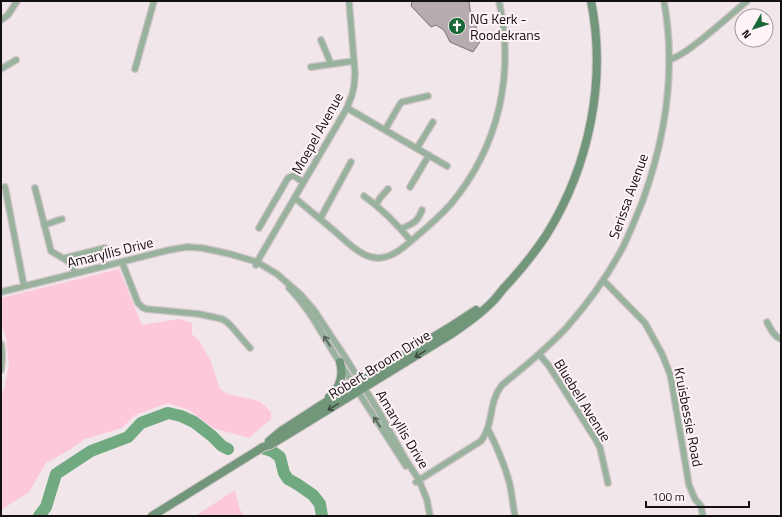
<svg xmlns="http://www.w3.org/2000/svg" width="782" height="517" font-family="'Titillium Web',sans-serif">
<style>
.green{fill:#fdc8da}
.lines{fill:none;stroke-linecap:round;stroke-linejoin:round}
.river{stroke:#71aa80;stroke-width:12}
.building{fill:#b6acaf;stroke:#7d7376}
.street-casing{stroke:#cec4c7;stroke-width:8}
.secondary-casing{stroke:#cec4c7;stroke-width:10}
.street{stroke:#99b29e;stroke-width:5.5}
.secondary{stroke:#71967a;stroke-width:8}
.oneway{stroke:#566258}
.oneway2{stroke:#3e4d41}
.labels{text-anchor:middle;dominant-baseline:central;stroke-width:4;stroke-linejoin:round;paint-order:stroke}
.poi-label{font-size:14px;fill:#141112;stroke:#fef3f7;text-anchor:start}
.street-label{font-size:14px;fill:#141112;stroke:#fef3f7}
</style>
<rect width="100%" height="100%" fill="#f1e6ea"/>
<!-- green -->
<path class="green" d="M119 269 142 325 179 319 192 323V334L200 342 211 362 220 389 227 394 259 401 271 412V419L249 438 213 428 189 410 168 403 135 415 122 428 85 439 71 449 46 463 29 492 1 510V400L9 366 6 339 1 321V298Z
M235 490 240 510 245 516H195Z"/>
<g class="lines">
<!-- river -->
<path class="river" d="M265 449 272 451 280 457 284 473 288 479 297 484 313 495 320 504 322 516
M39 516 46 507 56 474 91 451 128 437 141 423 168 413 181 416 194 422 212 436 222 446 228 449"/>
</g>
<!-- building -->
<path class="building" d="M412 1H469L471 17 477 23 476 27 480 34H485L473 52 450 42 444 30 436 25 431 27 411 6Z"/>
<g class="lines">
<defs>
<path id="street" d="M1 20 8 15 17 1
M321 40 331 64
M669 60C682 56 690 48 701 40 717 27 732 14 747 1
M311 67 354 61
M1 69 16 60
M135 69 154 1
M347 108 447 166
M385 130 400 104 402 102 428 96
M417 148 433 122
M5 187 24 286
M410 187 429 155
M35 188 51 251C64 260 68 257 75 273
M364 196C382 209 397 224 411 241
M295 198C309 210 324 222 339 235 348 243 359 254 371 257 390 262 405 246 418 235 430 225 441 215 451 204 499 146 515 74 499 1
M376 205 380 198 388 189
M320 219 351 162
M44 225 62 219
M259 228 288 178 292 176H294L303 182
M401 229C413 223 417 223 422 210
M65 258 105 248
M122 262 138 303 142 307 146 309 199 314 222 319 227 322 232 327 250 348
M256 265 257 262 347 108 352 95 354 86 355 73 349 1
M603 280 645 323 662 354 670 374 672 384 689 485 695 499 701 506 703 516
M289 288C310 309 324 338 340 363 362 398 384 432 406 466
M1 292 169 250 187 247 202 248 230 254 257 262 277 274 300 294 314 310 347 360 378 410 406 460 419 480 427 500 430 516
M767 322C770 328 774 337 781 339
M1 344C3 353 2 361 1 370
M539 354 549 366 596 440 600 448 608 483
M488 429C497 447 505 465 510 485 512 495 513 506 515 516
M416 482 481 441C494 425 488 402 502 385 524 367 547 349 567 327 589 302 609 274 624 245 631 230 637 215 643 200 666 136 676 68 664 1"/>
<path id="secondary" d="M329 397C340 388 344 377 340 362
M269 441 281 431 318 407 450 327 476 310
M152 516 263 447 270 445 285 436 453 333C466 324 478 316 489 305 495 300 499 294 503 289 519 272 534 254 547 234 589 166 607 81 591 1"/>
</defs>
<!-- street casing -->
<use href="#street" class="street-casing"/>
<!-- secondary casing -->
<use href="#secondary" class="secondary-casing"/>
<!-- street -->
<use href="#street" class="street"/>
<!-- secondary -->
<use href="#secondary" class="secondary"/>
</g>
<!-- one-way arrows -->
<defs><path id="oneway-shaft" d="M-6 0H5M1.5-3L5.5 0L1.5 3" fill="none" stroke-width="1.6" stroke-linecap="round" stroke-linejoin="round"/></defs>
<g class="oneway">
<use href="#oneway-shaft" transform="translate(327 341) rotate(-121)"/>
<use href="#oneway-shaft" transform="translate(377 422) rotate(-123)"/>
</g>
<g class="oneway2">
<use href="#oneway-shaft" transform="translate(420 354) rotate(149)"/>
<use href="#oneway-shaft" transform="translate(333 407) rotate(149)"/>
</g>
<!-- icons -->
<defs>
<symbol id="church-disc" viewBox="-11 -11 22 22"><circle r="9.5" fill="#196837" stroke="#fef3f7"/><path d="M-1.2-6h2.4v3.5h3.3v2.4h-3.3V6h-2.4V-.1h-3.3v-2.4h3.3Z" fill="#fff"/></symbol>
</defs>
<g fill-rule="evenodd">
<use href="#church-disc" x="447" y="16" width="20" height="20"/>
</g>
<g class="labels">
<!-- poi labels -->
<g class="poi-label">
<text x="470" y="18">NG Kerk -<tspan x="470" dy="16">Roodekrans</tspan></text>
</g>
<!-- street labels -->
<g class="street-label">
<text transform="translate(317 133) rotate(-61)">Moepel Avenue</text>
<text transform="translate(628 196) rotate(-70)">Serissa Avenue</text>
<text transform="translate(110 252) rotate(-14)">Amaryllis Drive</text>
<text transform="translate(379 364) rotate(-32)">Robert Broom Drive</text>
<text transform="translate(583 400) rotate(58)">Bluebell Avenue</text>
<text transform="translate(689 417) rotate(79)">Kruisbessie Road</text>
<text transform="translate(403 429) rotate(59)">Amaryllis Drive</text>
</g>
</g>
<!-- border -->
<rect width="782" height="517" fill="none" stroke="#141112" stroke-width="4"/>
<!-- north arrow -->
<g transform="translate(754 28) rotate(231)"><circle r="19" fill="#fef3f7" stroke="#a0999b"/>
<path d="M0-3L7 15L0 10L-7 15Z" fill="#196837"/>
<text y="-6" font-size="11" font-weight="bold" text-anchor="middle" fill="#141112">N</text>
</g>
<!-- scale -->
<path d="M646 501v6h103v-6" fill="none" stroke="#141112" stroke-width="2"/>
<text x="652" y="501" font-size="12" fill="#141112" stroke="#fef3f7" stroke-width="3" paint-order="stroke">100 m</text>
</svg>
